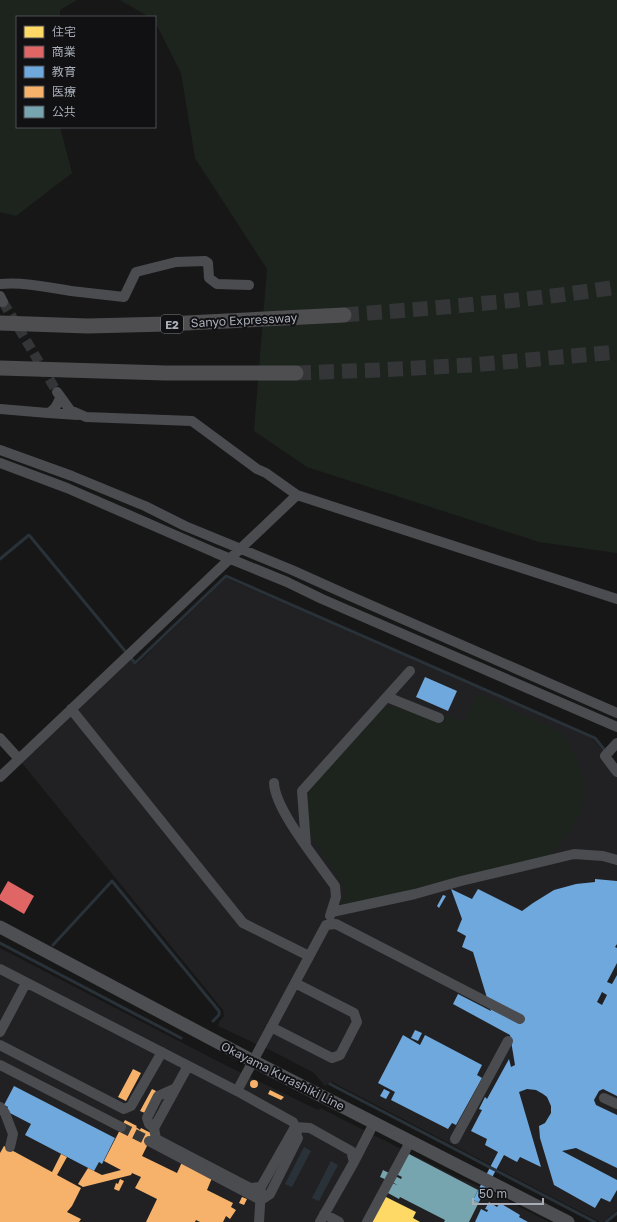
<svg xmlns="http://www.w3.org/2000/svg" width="617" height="1222" font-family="'Golos Text','Noto Sans JP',sans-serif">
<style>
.built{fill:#212123}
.green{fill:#1d241e}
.water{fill:#2a3239}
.homes{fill:#ffd966}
.shops{fill:#e06666}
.schools{fill:#6fa8dc;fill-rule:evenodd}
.health{fill:#f6b26b}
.public{fill:#76a5af}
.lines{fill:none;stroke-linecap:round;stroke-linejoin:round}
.stream{stroke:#2a3239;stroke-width:3}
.minor-tunnel{stroke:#343537;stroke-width:10;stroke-dasharray:10 5;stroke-linecap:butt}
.highway-tunnel{stroke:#343537;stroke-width:15;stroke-dasharray:15 8;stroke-linecap:butt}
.minor{stroke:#4b4c50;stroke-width:10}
.major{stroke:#4d4f52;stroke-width:13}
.highway{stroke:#4e4e51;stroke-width:15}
.minor-bridge{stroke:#4b4c50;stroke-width:10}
.labels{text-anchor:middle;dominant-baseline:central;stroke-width:4;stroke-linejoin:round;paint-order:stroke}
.shield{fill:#111113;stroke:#7b7e86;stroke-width:1}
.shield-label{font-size:11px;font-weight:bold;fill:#a8adb8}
.street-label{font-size:12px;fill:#a8adb8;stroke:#111113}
</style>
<rect width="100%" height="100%" fill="#171717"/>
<!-- built -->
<path class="built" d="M226 578 591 737 605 753 617 775V1210L603 1222H600L332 1082 325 1086 314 1073 276 1053 218 1026 219 1022 224 1016 223 1010 21 762 130 659 136 665Z
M0 948 229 1067 318 1110 320 1108 461 1179 486 1189 549 1222H0Z"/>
<!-- green -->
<path class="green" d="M0 0H77L60 10V17H17V127H60L72 173 16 216 0 212Z
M120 0H617V553L539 542 307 467 254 431 267 269 195 158 181 73 155 22V17H149Z
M478 694 559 731 570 746 580 765 583 781V799L580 814 572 828 549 858 342 907 340 904C345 897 346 894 344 886L310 834 306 806 308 794 313 783 376 712 386 707 394 706 404 711 416 710 443 723 445 716 463 722Z"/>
<!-- water -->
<path class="water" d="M304 1147 311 1151 292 1187 285 1184Z
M331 1161 338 1165 319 1201 312 1198Z"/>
<!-- homes -->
<path class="homes" d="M384 1196 416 1212 413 1218 420 1222H371Z"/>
<!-- shops -->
<path class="shops" d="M8 881 34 896 24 914 0 900V895Z"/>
<!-- schools -->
<path class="schools" d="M425 677 457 691 448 711 416 697Z
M595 879 617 881V944L615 947 617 948V963L607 982 612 984 617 975V1096L603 1089 599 1091 594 1100 596 1105 617 1115V1168L576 1148 562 1151 617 1180V1190L610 1202 601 1198 595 1208 554 1185 540 1138 539 1126 545 1123 551 1113V1106L547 1097 543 1094 536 1090 527 1089 519 1092 541 1167 520 1157 517 1162 504 1155 479 1202 473 1200 498 1152 485 1145 487 1139 471 1131 482 1110 479 1109 485 1097 487 1099 509 1059 511 1067 515 1065 510 1035 453 1004 458 994 491 1011 473 952 462 947 466 936 457 931 462 919 451 889 472 899 478 889 522 911 533 903 554 890 576 884 595 882ZM602 992 607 995 602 1005 597 1002Z
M443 895 446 896 439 908 437 906Z
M415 1030 422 1033 418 1041 411 1038Z
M403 1035 420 1045 425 1035 482 1065 477 1075 482 1078 456 1125 452 1123 448 1129 391 1100 395 1092 378 1083Z
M14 1086 115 1138 102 1164 99 1162 94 1171 25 1135 31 1124 6 1111 8 1107 4 1105Z
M384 1089 390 1092 386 1099 380 1096Z
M489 1202 497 1207 500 1203 520 1215 519 1217 528 1222H475L481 1209 487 1212 488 1210 485 1209Z"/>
<!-- health -->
<path class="health" d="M133 1069 141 1073 126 1101 118 1097Z
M250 1084a4 4 0 1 1 8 0a4 4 0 1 1-8 0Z
M152 1089 156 1091 145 1113 140 1111Z
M270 1090 284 1097 281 1100 268 1094Z
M125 1120 137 1126 136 1127 140 1130 141 1128 153 1134 142 1156 177 1173 182 1162 212 1178 207 1190 233 1203 231 1207 236 1210 230 1219 226 1216 223 1222H200L196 1220 195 1222H146L157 1199 135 1188 141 1177 132 1173 131 1175 83 1187 78 1184 88 1168 102 1175 121 1170 104 1161Z
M4 1146 52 1172 61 1154 67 1157 57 1175 81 1188 72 1206 67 1212 81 1219 79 1222H0V1153Z
M120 1179 124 1181 119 1191 114 1189 116 1183 118 1184Z
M242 1197 247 1199 244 1205 239 1203Z"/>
<!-- public -->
<path class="public" d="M407 1153 478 1190 473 1200 479 1202 469 1222H444L445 1220 400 1197 399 1199 386 1192 391 1183 398 1185 380 1177 383 1170 401 1179 402 1177 396 1174Z"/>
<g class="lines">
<!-- stream -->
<path class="stream" d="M0 559 29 535 135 663 226 576 595 738 607 753
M0 943 181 1038
M53 945 112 881 219 1011V1015L213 1021
M330 1084 595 1222
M606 1222 617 1213"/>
<!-- minor-tunnel -->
<path class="minor-tunnel" d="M3 302 57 392
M121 1127 149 1141"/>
<!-- highway-tunnel -->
<path class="highway-tunnel" d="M344 315C435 308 527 301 617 287
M296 373 378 370 472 365 617 352"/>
<!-- minor -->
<path class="minor" d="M0 284C24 282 47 287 71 291 89 293 106 295 124 297L136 272 176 262 205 261 208 263 209 278 217 284 249 285
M0 296 3 302
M57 392 70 410 86 417 192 421 257 469 266 473 297 495 617 599
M0 409 48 413C55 410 57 405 60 398
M48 413 78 415
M0 450 72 476 145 506 185 526 292 570 350 596 617 713
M0 463 67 488 216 553 287 582 322 599 617 727
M387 697 439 718
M71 709 243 923 309 956
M0 738 19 759
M617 743 605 756 617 772
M0 777 297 495
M274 783C275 810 319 863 335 886L336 897 330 916
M306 845 302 791 410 671
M332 912 415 894 461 881 574 854 603 856 617 860
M0 969 237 1091 293 1122 297 1132
M271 1027 332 1058 340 1055 357 1022 354 1013 295 983
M0 1032 26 983
M0 1045 124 1109 131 1106 162 1052
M0 1065 121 1127
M188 1066 154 1128 156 1139 250 1188 261 1187 295 1127 310 1128 351 1151 354 1162 320 1222
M237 1091 326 925 336 924 520 1019
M604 1098 617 1104
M0 1107 5 1113 13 1134 10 1147
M154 1128 149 1124 147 1118 158 1096 176 1088
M455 1139 508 1041
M354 1162 374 1123
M324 1214 339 1222
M259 1222 261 1190
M367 1222 410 1142"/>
<!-- major -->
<path class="major" d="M0 927 253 1061 568 1222"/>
<!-- highway -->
<path class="highway" d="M0 323 88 326 167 324 344 315
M0 368 166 373H296"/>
<!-- minor-bridge -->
<path class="minor-bridge" d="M149 1141 257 1198H264L270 1194 298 1138"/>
</g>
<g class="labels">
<!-- shield labels -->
<rect class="shield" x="161" y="315" width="22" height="18" rx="3"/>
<g class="shield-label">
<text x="172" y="324">E2</text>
</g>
<!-- street labels -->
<g class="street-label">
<text transform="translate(244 320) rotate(-3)">Sanyo Expressway</text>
<text transform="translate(283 1076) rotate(27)">Okayama Kurashiki Line</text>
</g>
</g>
<!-- legend -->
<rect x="16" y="16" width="140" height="112" fill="#111113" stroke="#4d4f55"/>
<rect x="24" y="26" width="20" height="12" fill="#ffd966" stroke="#4d4f55"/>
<text x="52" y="36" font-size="12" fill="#a8adb8">住宅</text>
<rect x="24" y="46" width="20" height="12" fill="#e06666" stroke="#4d4f55"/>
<text x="52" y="56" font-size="12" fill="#a8adb8">商業</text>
<rect x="24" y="66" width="20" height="12" fill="#6fa8dc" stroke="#4d4f55"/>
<text x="52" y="76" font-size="12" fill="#a8adb8">教育</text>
<rect x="24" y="86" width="20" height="12" fill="#f6b26b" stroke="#4d4f55"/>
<text x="52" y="96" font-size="12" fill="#a8adb8">医療</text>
<rect x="24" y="106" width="20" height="12" fill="#76a5af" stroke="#4d4f55"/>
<text x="52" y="116" font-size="12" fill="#a8adb8">公共</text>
<!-- scale -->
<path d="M473 1198v6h70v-6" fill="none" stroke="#a8adb8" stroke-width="2"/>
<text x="479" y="1198" font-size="12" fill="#a8adb8" stroke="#111113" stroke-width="3" paint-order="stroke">50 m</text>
</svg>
